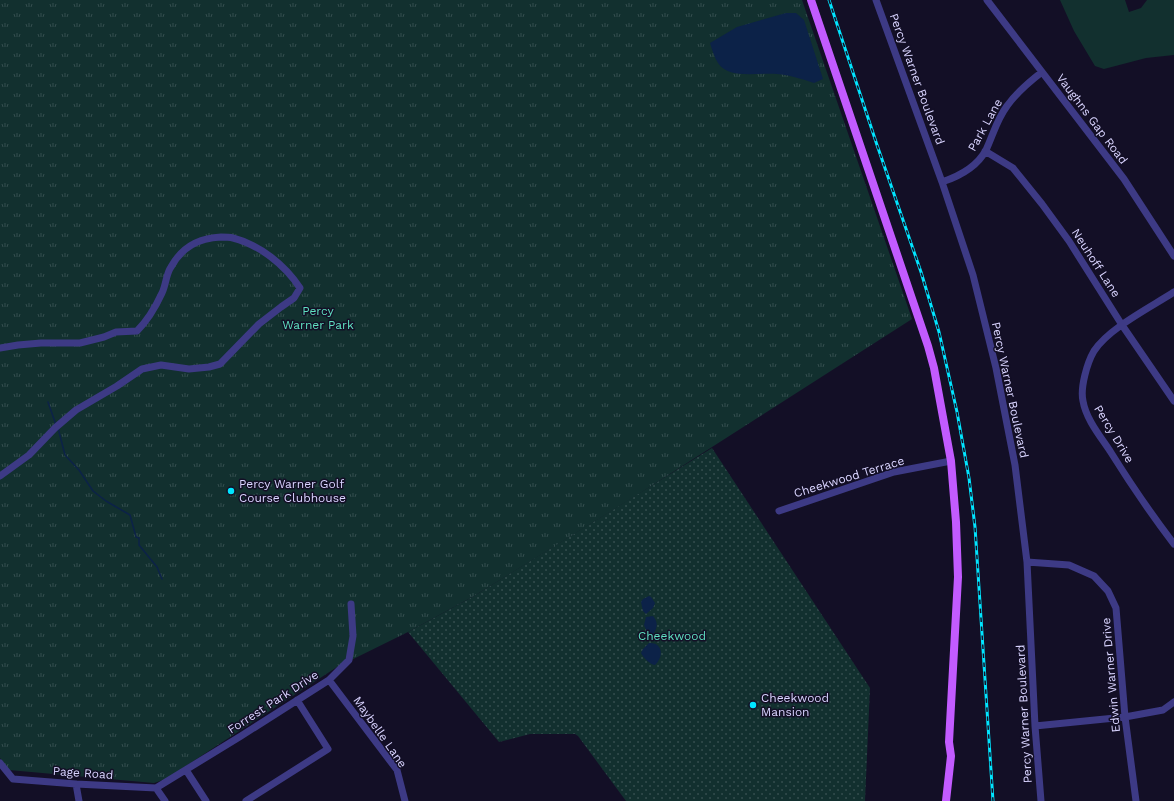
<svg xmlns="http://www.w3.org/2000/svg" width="1174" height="801" font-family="'Work Sans',sans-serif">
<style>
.grass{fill:url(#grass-dots)}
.park{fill:url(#park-tufts)}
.pitch{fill:#12302f}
.water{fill:#0c2248}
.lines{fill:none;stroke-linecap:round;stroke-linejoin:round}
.stream{stroke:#0c2248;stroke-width:1.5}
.minor{stroke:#3d3a85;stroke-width:7}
.major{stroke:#c25bff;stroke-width:8}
.rail-casing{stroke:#00e5ff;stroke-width:3}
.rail{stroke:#130f26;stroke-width:1.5;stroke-dasharray:4.5;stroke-linecap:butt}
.poi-dot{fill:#00e5ff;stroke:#130f26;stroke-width:1.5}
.labels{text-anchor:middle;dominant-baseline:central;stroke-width:3;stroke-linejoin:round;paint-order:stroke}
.street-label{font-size:12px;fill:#d9d4ff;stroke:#130f26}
.park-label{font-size:12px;fill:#5fe0c0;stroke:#130f26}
.poi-label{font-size:12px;fill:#d9d4ff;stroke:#130f26;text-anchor:start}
</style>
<defs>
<pattern id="grass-dots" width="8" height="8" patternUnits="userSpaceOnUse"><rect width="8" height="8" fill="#12302f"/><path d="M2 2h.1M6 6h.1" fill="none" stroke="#344d4e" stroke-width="1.8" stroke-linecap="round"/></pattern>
<pattern id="park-tufts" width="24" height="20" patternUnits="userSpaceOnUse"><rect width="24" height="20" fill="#12302f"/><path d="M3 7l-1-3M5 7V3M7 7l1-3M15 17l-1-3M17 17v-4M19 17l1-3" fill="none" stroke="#344d4e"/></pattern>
</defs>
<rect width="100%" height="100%" fill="#130f26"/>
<!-- grass -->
<path class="grass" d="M712 448 870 688 865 801H626L578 736 575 734H530L499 742 408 632 474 596Z"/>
<!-- park -->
<path class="park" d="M0 0H802L912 319 637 495 474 596 408 632 337 667 166 779 154 783 9 770 0 758Z"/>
<!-- pitch -->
<path class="pitch" d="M1060 0H1125L1129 12 1141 8 1147 0H1174V55L1146 58 1104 69 1095 66 1074 31Z"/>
<!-- water -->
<path class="water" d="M786 13H796L804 20 823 79 814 83C802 79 790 75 777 74 760 72 729 80 718 63 714 57 712 49 710 43L737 27Z
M649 596 651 597 655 603 653 608 646 614 643 611 641 602 643 599Z
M653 616C659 623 657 629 652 636H649L644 625 646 617Z
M649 643C663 642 664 657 655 665 649 664 644 658 641 653L643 649Z"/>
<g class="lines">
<!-- stream -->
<path class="stream" d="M48 402 56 425
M58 428 65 455 79 470 93 491 106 501 130 515 136 537 139 538V545L157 567 162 579"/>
<!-- minor -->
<path class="minor" d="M876 0 942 182 973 275 996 368 1015 465 1027 562 1035 726 1041 801
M987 0 1124 179 1174 256
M985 151 1013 168 1042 204 1069 241 1122 325 1174 401
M942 182C960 176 977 167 986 150 993 135 997 119 1007 106 1017 92 1029 82 1042 72
M1174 292C1151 307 1109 328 1094 351 1087 363 1080 388 1083 401 1086 419 1100 436 1110 451 1130 483 1151 514 1174 544
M0 348 18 345 41 343H80L104 337 116 332 137 331C147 321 156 306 162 293 166 285 166 274 171 267 182 247 198 238 221 237 225 237 229 237 233 238 260 245 285 265 300 288L294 298 281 307 259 324 220 364 209 367 189 369 161 365 142 369 117 386 76 410 55 428 29 455 0 476
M779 511 894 472 951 461
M1027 562 1069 565 1094 576 1108 591 1116 608 1125 717 1136 801
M329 680 397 770 405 801
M1035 726 1125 717 1163 710 1174 702
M0 763 13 779 76 784 156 788
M186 770 206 801
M76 784 79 801
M156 788 241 736 329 680 349 660 353 636 351 604
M156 788 165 801
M246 801 328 749 297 700"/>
<!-- major -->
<path class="major" d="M811 0 928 346 934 368 951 461 956 522 958 577 949 742 951 756 946 801"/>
<defs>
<path id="rail" d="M829 0 877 145 921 272 939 332 957 412 969 478 975 527 993 801"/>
</defs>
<!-- rail casing -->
<use href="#rail" class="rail-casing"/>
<!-- rail -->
<use href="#rail" class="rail"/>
</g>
<!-- markers -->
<g class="poi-dot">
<circle cx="231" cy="491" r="4"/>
<circle cx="753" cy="705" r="4"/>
</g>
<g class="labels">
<!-- street labels -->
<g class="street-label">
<text transform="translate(917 79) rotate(70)">Percy Warner Boulevard</text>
<text transform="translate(1092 119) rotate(53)">Vaughns Gap Road</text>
<text transform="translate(985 125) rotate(-61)">Park Lane</text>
<text transform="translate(1096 263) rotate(57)">Neuhoff Lane</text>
<text transform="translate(1010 390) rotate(78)">Percy Warner Boulevard</text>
<text transform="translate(1114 434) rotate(59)">Percy Drive</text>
<text transform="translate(849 477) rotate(-17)">Cheekwood Terrace</text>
<text transform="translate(1111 675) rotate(-95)">Edwin Warner Drive</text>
<text transform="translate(273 702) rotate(-33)">Forrest Park Drive</text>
<text transform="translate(1024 714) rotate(-93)">Percy Warner Boulevard</text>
<text transform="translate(380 732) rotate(55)">Maybelle Lane</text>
<text transform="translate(83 773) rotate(4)">Page Road</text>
</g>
<!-- park labels -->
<g class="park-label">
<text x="318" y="311">Percy<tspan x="318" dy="14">Warner Park</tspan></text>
<text x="672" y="636">Cheekwood</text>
</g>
<!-- poi labels -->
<g class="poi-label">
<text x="239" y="484">Percy Warner Golf<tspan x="239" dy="14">Course Clubhouse</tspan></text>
<text x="761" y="698">Cheekwood<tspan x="761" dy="14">Mansion</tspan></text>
</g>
</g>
</svg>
